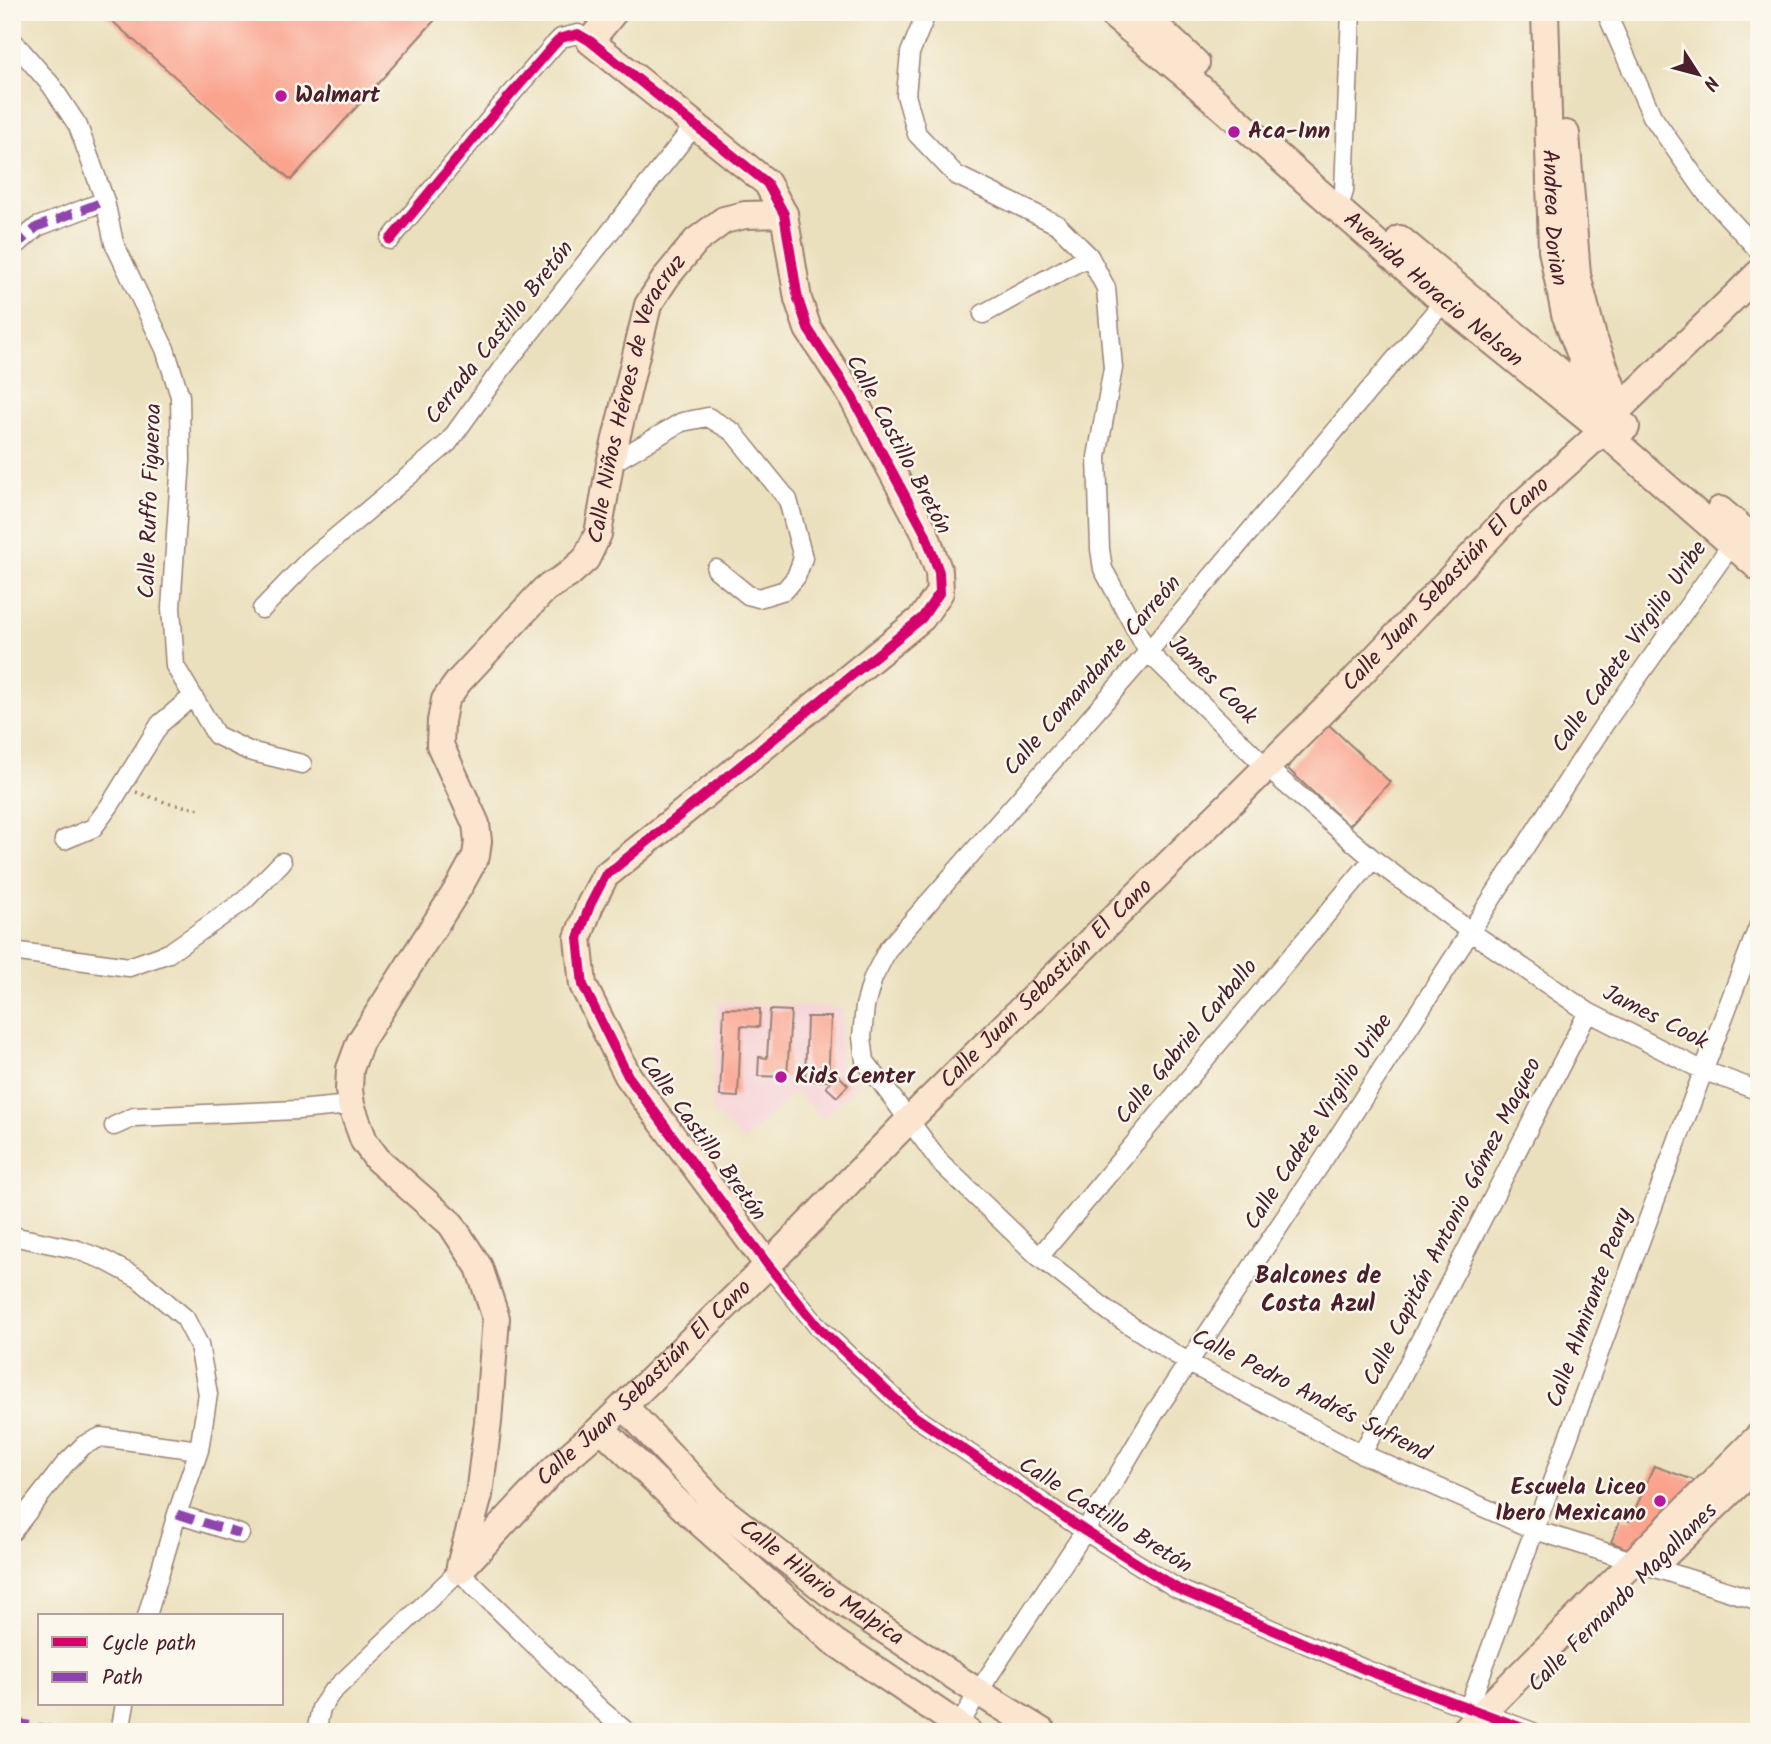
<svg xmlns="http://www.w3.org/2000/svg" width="1771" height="1744" font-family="Kalam,sans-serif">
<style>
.built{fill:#f6cfd5}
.building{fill:#faa38d}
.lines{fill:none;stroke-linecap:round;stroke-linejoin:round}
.street-casing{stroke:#9a8074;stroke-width:21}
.secondary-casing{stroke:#9a8074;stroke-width:30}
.path{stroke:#9a8074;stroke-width:3.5;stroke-dasharray:2 5;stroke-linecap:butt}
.street{stroke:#fff;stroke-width:18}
.secondary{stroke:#fce5cf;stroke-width:26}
.quiet{stroke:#8e44ad;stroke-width:9;stroke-dasharray:18 9;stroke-linecap:butt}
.cycleway-casing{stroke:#fbf7ec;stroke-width:15}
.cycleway{stroke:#d6006c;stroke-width:10}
.poi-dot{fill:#b5179e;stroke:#fbf7ec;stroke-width:2.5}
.labels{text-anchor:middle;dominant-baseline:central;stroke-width:5;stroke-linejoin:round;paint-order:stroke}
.poi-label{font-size:23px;font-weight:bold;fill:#4a1f2b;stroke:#fbf7ec;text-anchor:start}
.street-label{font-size:23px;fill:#4a1f2b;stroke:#fbf7ec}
.neighbourhood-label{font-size:24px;font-weight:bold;fill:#4a1f2b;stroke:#fbf7ec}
</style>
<rect width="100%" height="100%" fill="#fbf7ec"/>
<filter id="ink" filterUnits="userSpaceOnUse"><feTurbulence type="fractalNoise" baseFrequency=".0143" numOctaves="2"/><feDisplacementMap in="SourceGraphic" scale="14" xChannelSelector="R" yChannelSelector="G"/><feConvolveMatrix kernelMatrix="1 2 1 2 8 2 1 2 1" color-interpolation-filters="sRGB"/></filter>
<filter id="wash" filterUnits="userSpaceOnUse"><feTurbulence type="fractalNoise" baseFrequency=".00686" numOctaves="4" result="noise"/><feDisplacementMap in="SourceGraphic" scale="28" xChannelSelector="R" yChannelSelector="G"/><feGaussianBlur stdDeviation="1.57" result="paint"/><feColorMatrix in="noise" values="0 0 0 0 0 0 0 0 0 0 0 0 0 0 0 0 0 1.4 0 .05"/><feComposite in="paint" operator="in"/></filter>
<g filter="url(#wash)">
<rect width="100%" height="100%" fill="#ebe0bd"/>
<!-- built -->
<path class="built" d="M718 1002 843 1008 839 1067 857 1086 823 1119 796 1091 744 1142 712 1110Z"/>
<g id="blocks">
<!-- building -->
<path class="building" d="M102 12H442L291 180Z
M1328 724 1390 782 1349 826 1287 768Z
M724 1008 760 1009 759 1027 741 1026 738 1097 720 1096Z
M770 1010 791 1011 787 1077 758 1076 759 1057 767 1058Z
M807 1017H831L828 1081H805Z
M837 1074 848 1085 837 1097 826 1087Z
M1654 1466 1699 1482 1634 1552 1611 1542 1621 1519 1630 1521Z"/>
</g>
</g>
<g filter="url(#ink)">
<use href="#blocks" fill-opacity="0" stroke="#9a8074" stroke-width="2"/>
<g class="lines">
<defs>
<path id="street" d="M927 12 910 53 906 95 917 134 956 175 1058 225 1089 256 1106 288 1113 368 1097 457 1100 549 1103 569 1148 652 1266 767 1373 859 1471 932 1588 1012 1702 1070 1759 1091
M1606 12 1652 116 1706 193 1759 251
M12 40 51 85 78 126 105 201 114 243 165 349 180 396 181 460 171 608 175 666 216 735 249 751 302 764
M1339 208 1344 191 1351 12
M390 240 494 114 554 45 561 38 578 34 590 41
M12 249 37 227 105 201
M1451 293 1148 652 888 949 873 978 865 1006 862 1037 865 1061 940 1162 1039 1257 1111 1313 1189 1363 1362 1454 1535 1530 1759 1601
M983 314 1089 256
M610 464 682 422 708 417 733 432 788 500 803 558 796 577 785 590 759 598 748 595 716 569
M262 609 310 559 448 443 500 371 686 136 697 127
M64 840 93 828 110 805 160 724 193 696
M12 951 129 967 169 953 245 900 282 862
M114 1126 134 1117 298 1110 351 1105
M12 1236 75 1249 104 1260 138 1278 185 1318 199 1345 208 1394 199 1450 177 1514 147 1616
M1039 1257 1373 859
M768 1265 818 1327 911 1414 1085 1531 1178 1589 1364 1669 1533 1732
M1362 1454 1588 1012
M177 1514 240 1534
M12 1532 65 1464 84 1445 101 1437 199 1450
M1468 1709C1566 1448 1658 1185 1759 925
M120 1732 125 1704
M316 1732 321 1708 331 1693 459 1571 599 1708 627 1732
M956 1732 978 1692 1085 1531 1154 1414 1320 1165 1603 726 1732 544"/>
<g id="secondary">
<path d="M614 12 590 41 767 183 784 214 798 299 808 329 851 395 925 533 939 572 940 592 922 618 605 876 590 905 578 938 583 985 628 1076 768 1265"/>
<path id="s1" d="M1109 12 1190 79 1444 302 1603 431 1759 568"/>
<path d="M1141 12 1196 63"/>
<path id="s2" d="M1545 12 1552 250 1565 314 1592 384 1593 398 1590 402"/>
<path d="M1566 134 1577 275 1593 337 1620 408"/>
<path d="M1400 239 1626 427"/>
<path d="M1720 510 1759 543"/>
<path id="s3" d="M624 1406 719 1507 829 1593 978 1692 1043 1732"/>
<path d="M601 1428 687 1511 833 1641 968 1732"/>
<path d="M1663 1557 1759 1464"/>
<path id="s4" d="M460 1566 479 1495 488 1422 496 1318 479 1267 451 1224 377 1159 364 1141 351 1105 349 1090 350 1069 360 1042 459 887 476 856 478 841 476 824 440 745 441 721 445 700 459 681 545 589 568 575 586 559 598 534 610 464 648 305 667 276 696 241 724 220 745 215 784 214"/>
<path id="s5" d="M459 1571 554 1469 601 1428 768 1265 908 1121 1348 687 1514 511 1603 431 1620 408 1759 273"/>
<path d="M1463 1732 1759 1436"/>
</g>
</defs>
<!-- street casing -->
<use href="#street" class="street-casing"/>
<!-- secondary casing -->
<use href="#secondary" class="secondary-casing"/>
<!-- path -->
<path class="path" d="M136 792 171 804 201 809"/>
<!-- street -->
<use href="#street" class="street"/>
<!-- secondary -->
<use href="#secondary" class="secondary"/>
<!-- quiet -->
<path class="quiet" d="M12 249 37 227 105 201
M177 1514 240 1534
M12 1722 64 1732"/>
<defs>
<path id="cycleway" d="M390 240 494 114 554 45 561 38 578 34 590 41 767 183 784 214 798 299 808 329 851 395 925 533 939 572 940 592 922 618 605 876 590 905 578 938 583 985 628 1076 768 1265 818 1327 911 1414 1085 1531 1178 1589 1364 1669 1533 1732"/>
</defs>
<!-- cycleway casing -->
<use href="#cycleway" class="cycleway-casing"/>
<!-- cycleway -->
<use href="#cycleway" class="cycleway"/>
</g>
</g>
<!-- markers -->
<g class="poi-dot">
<circle cx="281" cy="96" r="7"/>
<circle cx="1234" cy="132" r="7"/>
<circle cx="781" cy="1077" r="7"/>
<circle cx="1660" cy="1501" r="7"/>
</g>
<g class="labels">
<!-- poi labels -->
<g class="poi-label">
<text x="295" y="96">Walmart</text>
<text x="1248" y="132">Aca-Inn</text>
<text x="795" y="1077">Kids Center</text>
<text x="1646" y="1488" text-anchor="end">Escuela Liceo<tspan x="1646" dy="26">Ibero Mexicano</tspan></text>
</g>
<!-- street labels -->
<g class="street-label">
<text stroke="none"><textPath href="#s2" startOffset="206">Andrea Dorian</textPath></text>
<text stroke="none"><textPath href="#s1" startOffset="427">Avenida Horacio Nelson</textPath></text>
<text transform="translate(500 333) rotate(-52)">Cerrada Castillo Bretón</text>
<text stroke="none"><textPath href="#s4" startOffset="1334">Calle Niños Héroes de Veracruz</textPath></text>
<text transform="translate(898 445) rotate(62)">Calle Castillo Bretón</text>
<text transform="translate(151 501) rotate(-88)">Calle Ruffo Figueroa</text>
<text stroke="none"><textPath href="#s5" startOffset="1396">Calle Juan Sebastián El Cano</textPath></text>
<text transform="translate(1630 647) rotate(-55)">Calle Cadete Virgilio Uribe</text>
<text transform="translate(1093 676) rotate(-49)">Calle Comandante Carreón</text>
<text transform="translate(1212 680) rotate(45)">James Cook</text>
<text stroke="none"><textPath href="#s5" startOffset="831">Calle Juan Sebastián El Cano</textPath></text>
<text transform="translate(1655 1018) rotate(27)">James Cook</text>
<text transform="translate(1187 1042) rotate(-50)">Calle Gabriel Carballo</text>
<text transform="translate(1319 1122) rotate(-57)">Calle Cadete Virgilio Uribe</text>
<text transform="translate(702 1138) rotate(54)">Calle Castillo Bretón</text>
<text transform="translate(1453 1222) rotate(-63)">Calle Capitán Antonio Gómez Maqueo</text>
<text transform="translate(1590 1308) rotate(-70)">Calle Almirante Peary</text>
<text stroke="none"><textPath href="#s5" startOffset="264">Calle Juan Sebastián El Cano</textPath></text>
<text transform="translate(1311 1396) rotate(27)">Calle Pedro Andrés Sufrend</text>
<text transform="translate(1105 1516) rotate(32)">Calle Castillo Bretón</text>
<text stroke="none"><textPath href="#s3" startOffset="266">Calle Hilario Malpica</textPath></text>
<text transform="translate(1623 1598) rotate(-45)">Calle Fernando Magallanes</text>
</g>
<!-- neighbourhood labels -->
<g class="neighbourhood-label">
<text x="1318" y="1276">Balcones de<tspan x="1318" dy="28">Costa Azul</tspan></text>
</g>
</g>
<!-- margin -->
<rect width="1771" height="1744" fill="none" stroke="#fbf7ec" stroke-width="42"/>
<!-- legend -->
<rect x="38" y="1614" width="245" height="91" fill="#fbf7ec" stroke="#b4a19f" stroke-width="2"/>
<rect x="52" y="1637" width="35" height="10" fill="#d6006c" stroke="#b4a19f" stroke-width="2"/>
<text x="102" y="1650" font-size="21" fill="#4a1f2b">Cycle path</text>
<rect x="52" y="1672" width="35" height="10" fill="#8e44ad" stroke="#b4a19f" stroke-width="2"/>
<text x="102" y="1684" font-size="21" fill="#4a1f2b">Path</text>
<!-- north arrow -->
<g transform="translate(1698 74) rotate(126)" stroke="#fbf7ec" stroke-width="5" paint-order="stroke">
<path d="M0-5L12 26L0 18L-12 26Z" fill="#4a1f2b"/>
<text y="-10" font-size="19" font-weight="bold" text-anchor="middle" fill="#4a1f2b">N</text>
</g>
</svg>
